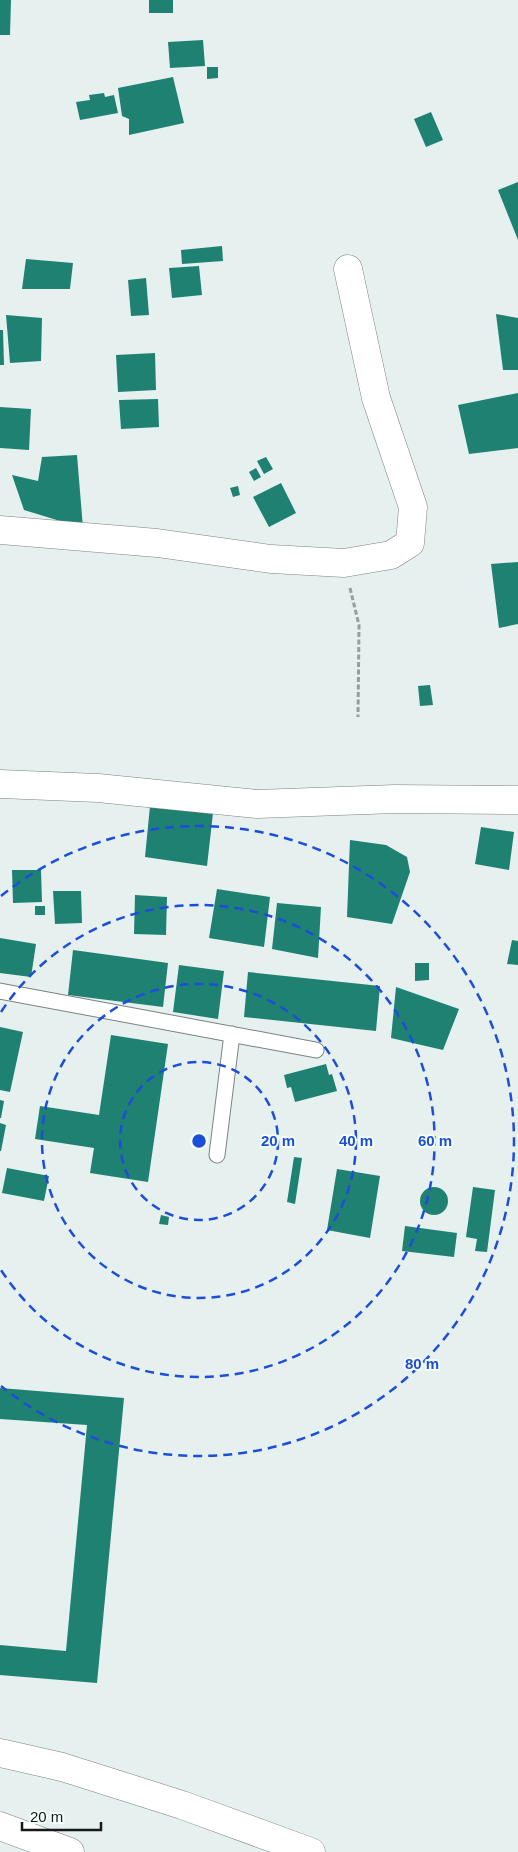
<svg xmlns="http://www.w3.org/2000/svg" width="518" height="1852" font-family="Arial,sans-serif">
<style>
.building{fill:#1e8172}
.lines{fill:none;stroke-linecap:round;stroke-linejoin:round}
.lane-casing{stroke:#7a8381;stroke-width:17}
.street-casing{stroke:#7a8381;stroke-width:29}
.path{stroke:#979e9d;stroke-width:3;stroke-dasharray:5 2.5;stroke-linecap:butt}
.lane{stroke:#fff;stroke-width:15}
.street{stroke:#fff;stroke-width:28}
.ring{fill:none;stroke:#1d4ed8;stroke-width:2.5;stroke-dasharray:9 6}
.centre{fill:#1d4ed8;stroke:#f4fefb;stroke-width:2.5}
.ring-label{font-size:15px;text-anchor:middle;font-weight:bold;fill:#1d4ed8;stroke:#f4fefb;stroke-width:4;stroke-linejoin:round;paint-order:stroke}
</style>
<rect width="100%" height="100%" fill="#e6f0ee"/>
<!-- building -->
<path class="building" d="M0 0H11L10 35H0Z
M149 0H173V13H149Z
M203 40 205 66 170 68 168 42Z
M207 67H218V78L207 79Z
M173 77 184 123 129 135V119L122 116 118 88Z
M104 93 105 97 114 95 118 113 80 120 76 102 90 100 89 95Z
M431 112 443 140 426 147 414 119Z
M518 182V240L498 190Z
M222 246 223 261 182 264 181 250Z
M26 259 73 263 70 289H22Z
M199 266 202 295 172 298 169 268Z
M146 278 149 315 131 316 128 280Z
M496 314 518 318V370H503Z
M6 315 42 318 41 361 10 363Z
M0 330H3L4 365H0Z
M155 353 156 390 118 392 116 355Z
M518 393V448L469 454 458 405Z
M158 399 159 427 121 429 119 400Z
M0 407 31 409 29 450 0 448Z
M77 455 83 528 24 510 12 475 38 481 42 457Z
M266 457 273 469 264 474 257 461Z
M256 468 261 477 254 481 249 472Z
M281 483 296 513 269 527 253 497Z
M238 486 240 495 233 497 230 488Z
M518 562V624L499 628 491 564Z
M430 685 433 705 420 706 418 686Z
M150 806 213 813 207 866 145 857Z
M481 827 514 832 509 870 475 864Z
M350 840 386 845 407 857 410 872 392 924 347 917Z
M12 870H41L42 902 13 903Z
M217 889 270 897 264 947 209 938Z
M53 891H81L82 923 55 924Z
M135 895 167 897 166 935 134 934Z
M277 903 321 907 318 958 272 949Z
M35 906H45V915H35Z
M0 938 36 944 31 977 0 973Z
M512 940 518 941V965L507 964Z
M73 950 168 963 163 1007 68 995Z
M415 963H429V980L415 981Z
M179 965 224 971 218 1019 173 1012Z
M248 972 380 986 376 1031 244 1017Z
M396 987 459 1009 443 1050 391 1038Z
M0 1027 23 1032 10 1092 0 1090Z
M111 1035 168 1044 148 1182 90 1173 94 1148 35 1139 40 1106 99 1115Z
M326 1064 329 1075 332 1074 337 1091 295 1102 291 1087 287 1088 284 1075Z
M0 1100 4 1101 1 1118H0Z
M0 1123 6 1125 1 1151H0Z
M294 1157 302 1158 295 1204 287 1202Z
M7 1168 49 1176 44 1201 2 1193Z
M337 1169 380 1176 370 1238 327 1230Z
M473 1187 495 1190 487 1252 475 1251 477 1239 466 1237Z
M420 1201a14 14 0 1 1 28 0a14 14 0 1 1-28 0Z
M161 1215 169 1217 168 1225 159 1224Z
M405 1226 457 1233 454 1257 402 1251Z
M0 1388 124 1398 97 1683 0 1675V1645L66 1651 87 1425 0 1419Z"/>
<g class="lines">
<defs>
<path id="lane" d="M0 991 316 1050
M217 1155 232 1034"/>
<path id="street" d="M0 530 157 543 271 559 344 563 391 555 410 543 413 507 376 398 348 269
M0 784 98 788 257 804 395 799 518 800
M0 1753 62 1767 182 1805 311 1852
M0 1826 70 1852"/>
</defs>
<!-- lane casing -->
<use href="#lane" class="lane-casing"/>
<!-- street casing -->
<use href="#street" class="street-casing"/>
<!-- path -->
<path class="path" d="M350 588 359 625 358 717"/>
<!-- lane -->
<use href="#lane" class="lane"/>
<!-- street -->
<use href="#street" class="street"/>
</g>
<!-- distance rings -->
<g class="ring">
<circle cx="199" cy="1141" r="79"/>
<circle cx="199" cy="1141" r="157"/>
<path d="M1 1012A236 236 0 1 1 1 1270"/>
<path d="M1 896A315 315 0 1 1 1 1386"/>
</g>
<circle cx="199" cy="1141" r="8" class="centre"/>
<g class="ring-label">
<text x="278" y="1146">20 m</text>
<text x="356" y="1146">40 m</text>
<text x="435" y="1146">60 m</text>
<text x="422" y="1369">80 m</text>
</g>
<!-- scale -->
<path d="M22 1822v8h79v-8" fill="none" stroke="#151918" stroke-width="2.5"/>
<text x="30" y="1822" font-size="15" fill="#151918" stroke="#f4fefb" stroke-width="4" paint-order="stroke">20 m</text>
</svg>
